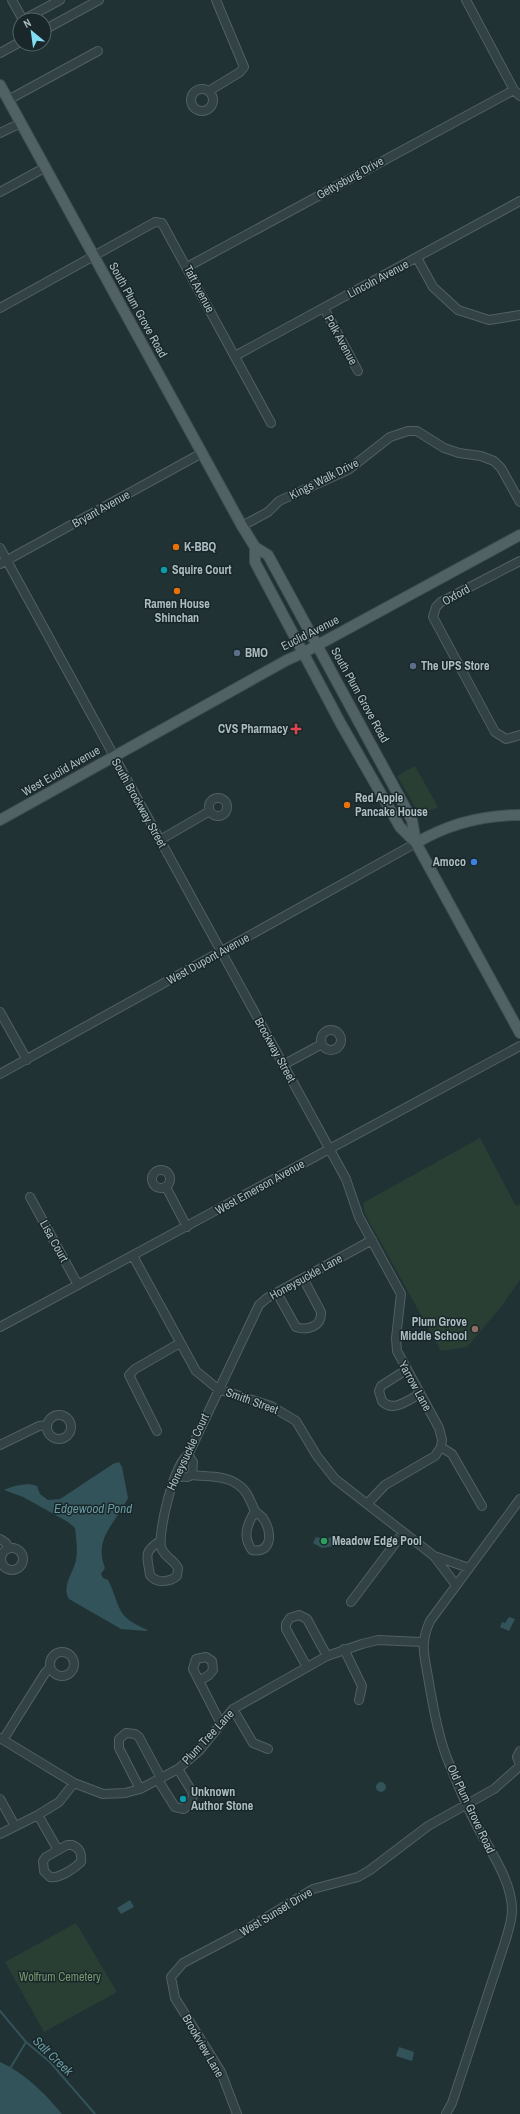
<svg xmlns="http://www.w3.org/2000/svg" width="520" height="2114" font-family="'Archivo Narrow',sans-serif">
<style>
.green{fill:#2a3f34}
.water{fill:#325359}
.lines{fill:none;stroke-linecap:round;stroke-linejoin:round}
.stream{stroke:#325359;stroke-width:2}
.minor-casing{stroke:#516063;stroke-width:10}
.major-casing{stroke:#404e52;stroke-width:12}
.minor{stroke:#334245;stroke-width:8}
.major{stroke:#516265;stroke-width:10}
.food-dot{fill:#e8710a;stroke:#19272a;stroke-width:1.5}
.culture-dot{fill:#0f9aa8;stroke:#19272a;stroke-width:1.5}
.service-dot{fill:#5c6f8a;stroke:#19272a;stroke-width:1.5}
.health-dot{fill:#e0444e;stroke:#19272a;stroke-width:1.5}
.shop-dot{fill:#3f7fe0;stroke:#19272a;stroke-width:1.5}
.education-dot{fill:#8d6e63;stroke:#19272a;stroke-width:1.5}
.leisure-dot{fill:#2e9e5b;stroke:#19272a;stroke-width:1.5}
.labels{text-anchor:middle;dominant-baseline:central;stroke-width:3;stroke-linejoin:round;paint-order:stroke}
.street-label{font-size:12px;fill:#adbec2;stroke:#19272a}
.poi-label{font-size:12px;font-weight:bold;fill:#adbec2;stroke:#19272a;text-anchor:start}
.park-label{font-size:12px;fill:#76966e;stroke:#19272a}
.water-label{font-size:13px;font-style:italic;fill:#6798a0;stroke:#19272a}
</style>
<rect width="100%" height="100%" fill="#203234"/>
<!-- green -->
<path class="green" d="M415 766 438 807 421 814 416 808 397 776Z
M480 1138 516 1206 520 1204V1280L500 1308 467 1347 441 1351 365 1214 363 1203Z
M76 1923 117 1992 44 2032 5 1962Z"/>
<!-- water -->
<path class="water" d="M119 1462 122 1467 128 1498C116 1523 93 1538 105 1568L101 1574 103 1578 108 1580C122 1608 114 1616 148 1630L146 1631 121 1629 69 1599C61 1586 74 1572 76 1560 78 1550 76 1538 75 1528L68 1522 23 1497 4 1490C14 1486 27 1482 37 1486L40 1494 48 1500 60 1499 113 1464Z
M316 1537 324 1539 333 1537 334 1546 322 1548 313 1543Z
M509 1617 515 1619 509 1631 500 1627 502 1622 505 1623Z
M376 1787a5 5 0 1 1 10 0a5 5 0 1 1-10 0Z
M130 1900 134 1907 121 1914 117 1908Z
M399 2047 414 2052 412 2061 396 2056Z
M0 2062C23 2072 46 2094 62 2114H0Z"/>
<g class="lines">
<!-- stream -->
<path class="stream" d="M0 2011 26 2042 50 2062 95 2114
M11 2067 26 2042"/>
<defs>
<path id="minor" d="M12 0 23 20 60 0
M466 0 514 90 520 96
M44 30 99 0
M0 53 20 42
M191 100a11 11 0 1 1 22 0a11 11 0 1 1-22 0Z
M209 91 240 72 244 67 216 0
M8 100 98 51
M0 133 21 123
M0 192 46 167
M417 258 433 287 458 310 489 320 520 315
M187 267 514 90
M0 308 155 222 162 223 271 423
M324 308 358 371
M235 356 520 201
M242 526 268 512 279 501 348 470 390 437 408 431H417L444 448 459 453 481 456 494 461 501 468 520 502
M0 548 346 1179 359 1217 401 1294 396 1338 397 1351 439 1428 442 1440 441 1447 435 1456 385 1485 367 1504
M520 561 441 602 436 607 433 617 495 732 506 739 520 735
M0 564 202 453
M209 807a9 9 0 1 1 18 0a9 9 0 1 1-18 0Z
M160 840 210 811
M0 1012 27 1060
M321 1040a10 10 0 1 1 20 0a10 10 0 1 1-20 0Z
M283 1065 322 1044
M0 1074 416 843
M152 1179a9 9 0 1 1 18 0a9 9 0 1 1-18 0Z
M166 1187 187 1227
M30 1197 78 1285
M133 1256 196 1371 218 1389 271 1406 296 1421 317 1456 335 1479 434 1556 469 1568
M277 1293 296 1327C308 1331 322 1326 321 1312L303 1278
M0 1327 520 1046
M406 1370 381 1386 379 1391 382 1401C393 1413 408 1400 420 1394
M47 1427a12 12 0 1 1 24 0a12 12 0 1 1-24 0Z
M157 1431 129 1375 135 1369 180 1343
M0 1445 39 1426 47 1425
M441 1447 452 1454 482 1506
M188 1455 193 1462 192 1475C206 1477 225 1475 237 1484 247 1490 250 1500 254 1509 256 1513 260 1515 263 1518 272 1531 273 1554 252 1550 242 1536 247 1525 255 1511
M176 1476 187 1477 192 1475
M0 1539 6 1543 9 1548
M160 1541C143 1552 147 1556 150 1575 156 1584 170 1582 177 1576L178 1568C174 1560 164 1557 161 1547 158 1531 174 1464 188 1455L259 1305 267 1298 372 1240
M1 1559a11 11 0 1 1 22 0a11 11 0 1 1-22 0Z
M434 1556 456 1585
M351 1602 403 1533
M344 1649 362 1686 359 1700
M50 1664a12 12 0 1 1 24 0a12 12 0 1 1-24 0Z
M307 1667 286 1629V1624L290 1618 299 1615 307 1619 327 1656
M199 1681 209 1675 213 1670 212 1661 206 1657 196 1659 193 1669 220 1722
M233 1709 253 1743 268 1749
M0 1738 74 1783 103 1794 125 1793 140 1789 178 1769 199 1751 233 1709 327 1656 362 1644 378 1640 422 1642
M3 1740 45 1673 50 1668
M520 1751 517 1757 520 1765
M158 1780 175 1807 184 1809 192 1801 193 1793 178 1769
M140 1789 119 1748V1739L126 1733 135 1734 139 1737 161 1778
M0 1799 15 1826
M38 1815 58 1850
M0 1834 38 1815 59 1802 74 1783
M67 1845H72C80 1848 82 1853 81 1862 75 1868 59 1879 50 1877L44 1871 43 1861 46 1857Z
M237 2114 221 2072 175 1998 171 1977 183 1963 242 1932 313 1889 358 1877 370 1870 428 1826 494 1789 520 1766
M446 2114 452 2103 505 1942C508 1932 512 1921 512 1910 512 1881 490 1851 477 1826 467 1807 459 1788 451 1768 439 1741 434 1711 429 1683 425 1657 419 1645 430 1621L520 1499"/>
<path id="major" d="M0 85 242 526 255 547 268 555 412 820 416 843
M255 547V562L341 724 400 827 416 843 520 1033
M0 820 287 660 303 653 520 535
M416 843C448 824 483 815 520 815"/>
</defs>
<!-- minor casing -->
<use href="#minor" class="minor-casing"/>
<!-- major casing -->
<use href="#major" class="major-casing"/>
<!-- minor -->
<use href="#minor" class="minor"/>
<!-- major -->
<use href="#major" class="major"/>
</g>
<!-- markers -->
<g class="food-dot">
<circle cx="176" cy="547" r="4"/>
<circle cx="177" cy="591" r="4"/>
<circle cx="347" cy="805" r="4"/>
</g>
<g class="culture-dot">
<circle cx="164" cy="570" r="4"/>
<circle cx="183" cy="1799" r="4"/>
</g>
<g class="service-dot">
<circle cx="237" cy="653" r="4"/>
<circle cx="413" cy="666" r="4"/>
</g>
<path class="health-dot" d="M294 723h4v4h4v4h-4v4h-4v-4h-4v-4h4z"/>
<circle class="shop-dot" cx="474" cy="862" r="4"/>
<circle class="education-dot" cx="475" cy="1329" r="4"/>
<circle class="leisure-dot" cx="324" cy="1541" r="4"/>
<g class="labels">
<!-- street labels -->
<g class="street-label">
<text transform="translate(350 178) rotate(-29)">Gettysburg Drive</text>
<text transform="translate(378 279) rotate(-28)">Lincoln Avenue</text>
<text transform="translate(199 289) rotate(62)">Taft Avenue</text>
<text transform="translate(138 310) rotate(61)">South Plum Grove Road</text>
<text transform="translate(341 340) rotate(61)">Polk Avenue</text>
<text transform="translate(324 479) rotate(-27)">Kings Walk Drive</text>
<text transform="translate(101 509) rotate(-29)">Bryant Avenue</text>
<text transform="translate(456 595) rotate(-29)">Oxford</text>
<text transform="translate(310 633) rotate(-27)">Euclid Avenue</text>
<text transform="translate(360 695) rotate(61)">South Plum Grove Road</text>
<text transform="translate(61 771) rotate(-30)">West Euclid Avenue</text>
<text transform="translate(139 803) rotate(61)">South Brockway Street</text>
<text transform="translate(208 959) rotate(-29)">West Dupont Avenue</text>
<text transform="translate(275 1050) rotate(61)">Brockway Street</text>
<text transform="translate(260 1187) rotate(-29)">West Emerson Avenue</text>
<text transform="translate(54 1241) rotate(61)">Lisa Court</text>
<text transform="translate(306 1277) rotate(-29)">Honeysuckle Lane</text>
<text transform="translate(415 1386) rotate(61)">Yarrow Lane</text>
<text transform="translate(252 1401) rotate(20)">Smith Street</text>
<text transform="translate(188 1452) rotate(-65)">Honeysuckle Court</text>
<text transform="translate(208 1737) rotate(-47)">Plum Tree Lane</text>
<text transform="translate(471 1809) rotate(65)">Old Plum Grove Road</text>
<text transform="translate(276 1912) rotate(-31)">West Sunset Drive</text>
<text transform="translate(203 2046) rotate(60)">Brookview Lane</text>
</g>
<!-- poi labels -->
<g class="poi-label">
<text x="184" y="547">K-BBQ</text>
<text x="172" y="570">Squire Court</text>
<text x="177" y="604" text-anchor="middle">Ramen House<tspan x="177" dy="14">Shinchan</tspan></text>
<text x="245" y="653">BMO</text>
<text x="421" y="666">The UPS Store</text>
<text x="288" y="729" text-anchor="end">CVS Pharmacy</text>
<text x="355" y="798">Red Apple<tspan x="355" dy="14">Pancake House</tspan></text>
<text x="466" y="862" text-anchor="end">Amoco</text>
<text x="467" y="1322" text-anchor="end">Plum Grove<tspan x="467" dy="14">Middle School</tspan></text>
<text x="332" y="1541">Meadow Edge Pool</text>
<text x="191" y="1792">Unknown<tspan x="191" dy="14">Author Stone</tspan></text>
</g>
<!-- park labels -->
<g class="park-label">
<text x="60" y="1977">Wolfrum Cemetery</text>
</g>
<!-- water labels -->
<g class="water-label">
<text x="93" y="1508">Edgewood Pond</text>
<text transform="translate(53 2056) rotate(44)">Salt Creek</text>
</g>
</g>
<!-- north arrow -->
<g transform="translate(32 32) rotate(331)"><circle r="19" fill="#19272a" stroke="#546367"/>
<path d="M0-3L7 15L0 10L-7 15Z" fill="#82def2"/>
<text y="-6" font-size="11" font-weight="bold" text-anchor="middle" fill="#adbec2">N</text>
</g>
</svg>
